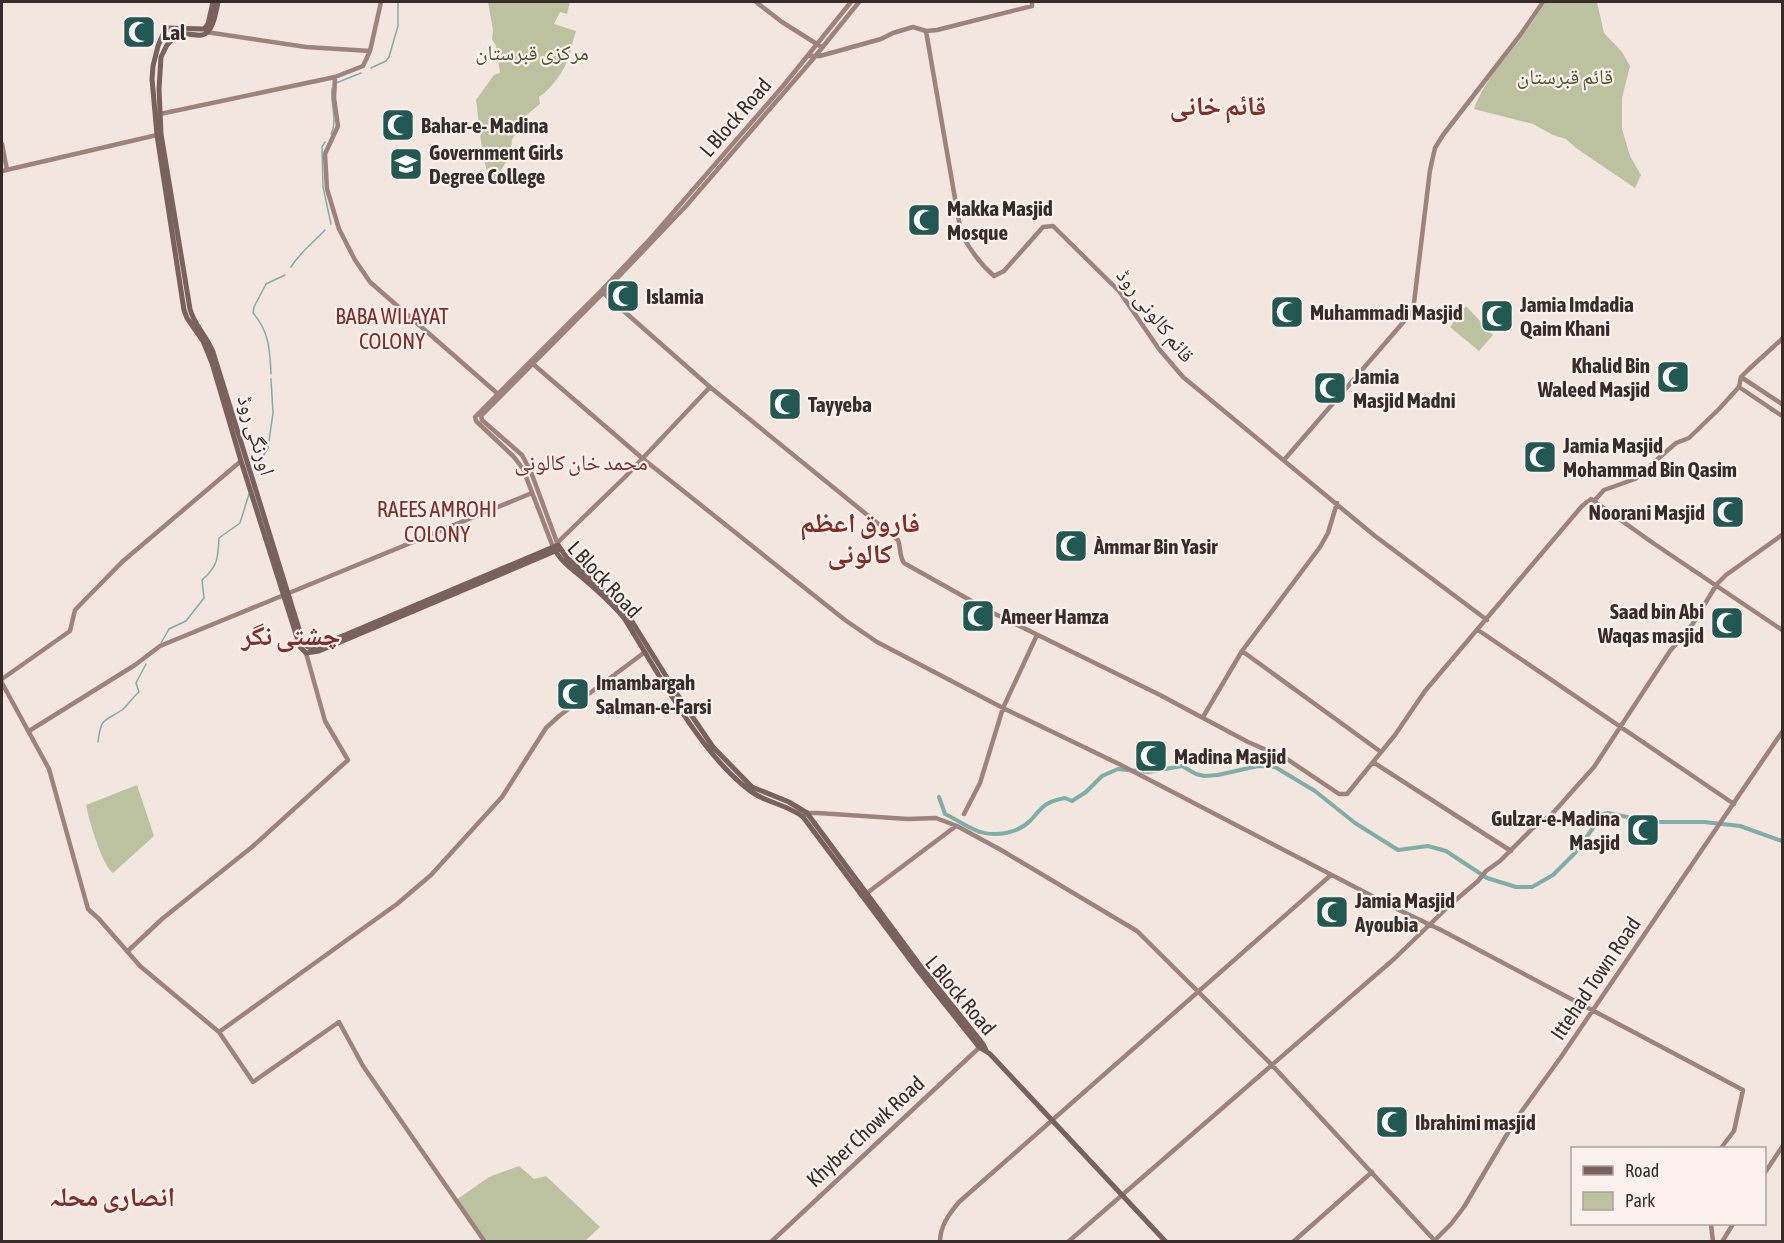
<svg xmlns="http://www.w3.org/2000/svg" width="1784" height="1243" font-family="'Asap Condensed','Noto Naskh Arabic',sans-serif">
<style>
.green{fill:#bcc1a0}
.lines{fill:none;stroke-linecap:round;stroke-linejoin:round}
.stream{stroke:#7faea8;stroke-width:1.5}
.canal{stroke:#7faea8;stroke-width:4}
.secondary{stroke:#9e837d;stroke-width:4.5}
.primary{stroke:#79615c;stroke-width:5}
.labels{text-anchor:middle;dominant-baseline:central;stroke-width:4.5;stroke-linejoin:round;paint-order:stroke}
.poi-label{font-size:21px;font-weight:bold;fill:#382c2a;stroke:#faf1ec;text-anchor:start}
.park-label{font-size:21px;fill:#4e552f;stroke:#faf1ec}
.street-label{font-size:21px;fill:#382c2a;stroke:#faf1ec}
.neighbourhood-label{font-size:22px;fill:#842c27;stroke:#faf1ec}
.district-label{font-size:27px;font-weight:bold;fill:#842c27;stroke:#faf1ec}
</style>
<rect width="100%" height="100%" fill="#f2e6df"/>
<!-- green -->
<path class="green" d="M488 2H570L567 14 560 12 554 24 576 31C573 39 572 46 570 54 565 70 552 88 539 97L540 104 523 118 512 140 510 155 493 184C482 169 479 120 476 100L494 75 500 73 496 46 492 39 493 30Z
M1546 2H1597L1604 33 1622 52 1630 66 1622 98V129L1630 156 1641 175 1635 188 1576 148 1566 139 1553 135 1533 124 1474 109C1484 81 1504 61 1522 37 1530 26 1538 13 1546 2Z
M1466 306 1493 335 1479 351 1450 327Z
M137 785 154 836 113 873C102 865 89 821 86 805Z
M519 1166 534 1179 546 1176 600 1227 585 1241H485L456 1200 489 1177Z"/>
<g class="lines">
<!-- stream -->
<path class="stream" d="M371 68 386 61 389 57 398 26V2
M336 83 361 73
M331 134C338 121 330 103 332 88
M325 142 322 147 323 187 331 224
M291 267C301 251 312 244 325 230
M271 374C270 350 269 331 253 313L254 307 266 284 285 275
M260 472 262 458 268 448 273 413 271 379
M161 643 169 629 186 621 204 598 202 580C218 566 218 558 219 538L240 523 249 494
M98 742C101 717 104 722 122 710 128 705 133 697 139 692L136 683 146 664"/>
<!-- canal -->
<path class="canal" d="M939 797 945 814C968 825 979 838 1006 833 1016 831 1023 828 1031 820 1043 806 1045 802 1065 798L1072 801 1086 792 1102 776 1118 769 1148 772 1182 766 1196 774 1204 776 1218 775 1258 766 1275 767 1315 791 1355 823 1398 850 1428 846 1446 851 1487 878 1516 887H1532L1553 875 1575 853 1603 814 1608 813 1651 822H1704L1740 826 1782 841"/>
<!-- secondary -->
<path class="secondary" d="M756 2 782 22 820 46
M926 31 937 30 1032 6V2
M206 32 306 47 370 51
M808 56H820L881 39 893 33 913 27 926 31 961 233C970 250 979 263 994 276L1004 271 1043 227 1053 226 1119 291 1159 349 1183 377 1375 536 1487 620
M335 77 334 98 338 126 325 154 327 189 339 229 355 260 370 282 498 394
M160 114 335 77 363 66 370 51 381 2
M2 144 7 170
M2 171 157 135
M601 291 710 387 898 540C901 548 899 556 904 563L991 612 1160 695 1248 742 1287 759 1339 794H1347L1395 735 1425 691 1582 506 1591 499 1653 543 1782 630
M533 364 642 458 845 620 877 642 1003 708 1119 764 1397 909 1441 930 1743 1090 1734 1131 1721 1148
M1741 377 1782 404
M1739 387 1782 416
M1284 460 1413 311 1430 170 1435 148 1443 135 1521 34 1543 2
M1595 500 1604 490 1635 479 1676 443 1689 438 1719 409 1739 387 1741 377 1749 369 1782 339
M557 543 625 477 710 387
M558 545 531 472 522 455 482 420 481 416 603 293 686 206 813 59 859 2
M553 547 523 469 514 457 476 421 475 417 601 291 651 238 783 86 851 2
M1478 630 1734 804
M1242 651 1381 752
M2 679 70 631 75 610 122 562 241 461
M2 683 49 769 88 909 99 919 140 966 219 1032 253 1082 339 1022 363 1066 485 1242
M1203 717 1242 651 1320 547 1328 533 1337 503
M29 731 135 665 160 646 532 493
M1373 762 1511 851
M964 814 980 783 1003 708 1037 635
M803 817 807 813H818L908 819 936 818 957 826 1001 850 1137 931 1271 1064 1436 1242
M867 893 956 826
M128 951 162 919 252 847 348 760 325 721 306 653
M219 1032 397 904 431 875 502 797 546 728 559 716 645 652
M1764 1174 1782 1147
M1711 1224 1713 1242
M771 1242 982 1045
M940 1242C940 1226 949 1214 959 1202L1331 875
M1068 1242 1394 959 1451 904 1478 881 1486 871 1500 861 1533 828 1552 814 1594 767 1670 651 1692 625 1717 584 1726 575 1782 535
M1293 1242 1372 1172
M1433 1242 1451 1224 1464 1207 1516 1119 1561 1057 1782 732
M1722 1242 1733 1224"/>
<!-- primary -->
<path class="primary" d="M213 2 208 24 204 29 169 28 163 34 158 46 153 66 152 79 157 135 184 310 187 318 203 341 212 363 241 461 300 647 306 653 319 651 560 549
M218 2C216 11 213 34 202 35 193 36 185 32 177 34L167 45 161 57 159 89 161 134 190 309C194 325 207 336 213 352L304 645 313 649 326 643 558 545 567 558 615 600 628 615 679 697 713 747 752 787 789 802 807 813 919 964 983 1044 986 1050
M554 548C560 561 573 570 584 579 598 591 612 603 624 618 658 672 699 752 749 790 765 803 787 804 803 817L920 973 979 1047 990 1054 1166 1242"/>
</g>
<!-- icons -->
<defs>
<symbol id="mosque-square" viewBox="-11 -11 22 22"><rect x="-9" y="-9" width="18" height="18" rx="4" fill="#215852" stroke="#faf1ec"/><path d="M3.5-4.9A6 6 0 1 0 3.5 4.9A5 5 0 1 1 3.5-4.9Z" fill="#fff"/></symbol>
<symbol id="university-square" viewBox="-11 -11 22 22"><rect x="-9" y="-9" width="18" height="18" rx="4" fill="#215852" stroke="#faf1ec"/><path d="M0-5L7-2L0 1L-7-2ZM-4 1L0 2.5L4 1V4Q0 6-4 4Z" fill="#fff"/></symbol>
</defs>
<g fill-rule="evenodd">
<use href="#mosque-square" x="120" y="13" width="38" height="38"/>
<use href="#mosque-square" x="379" y="106" width="38" height="38"/>
<use href="#university-square" x="387" y="145" width="38" height="38"/>
<use href="#mosque-square" x="905" y="201" width="38" height="38"/>
<use href="#mosque-square" x="604" y="277" width="38" height="38"/>
<use href="#mosque-square" x="1268" y="293" width="38" height="38"/>
<use href="#mosque-square" x="1478" y="297" width="38" height="38"/>
<use href="#mosque-square" x="1654" y="358" width="38" height="38"/>
<use href="#mosque-square" x="1311" y="369" width="38" height="38"/>
<use href="#mosque-square" x="766" y="385" width="38" height="38"/>
<use href="#mosque-square" x="1521" y="438" width="38" height="38"/>
<use href="#mosque-square" x="1709" y="493" width="38" height="38"/>
<use href="#mosque-square" x="1052" y="527" width="38" height="38"/>
<use href="#mosque-square" x="959" y="597" width="38" height="38"/>
<use href="#mosque-square" x="1708" y="604" width="38" height="38"/>
<use href="#mosque-square" x="554" y="675" width="38" height="38"/>
<use href="#mosque-square" x="1132" y="737" width="38" height="38"/>
<use href="#mosque-square" x="1624" y="811" width="38" height="38"/>
<use href="#mosque-square" x="1313" y="893" width="38" height="38"/>
<use href="#mosque-square" x="1373" y="1103" width="38" height="38"/>
</g>
<g class="labels">
<!-- poi labels -->
<g class="poi-label">
<text x="162" y="32">Lal</text>
<text x="421" y="125">Bahar-e- Madina</text>
<text x="429" y="152">Government Girls<tspan x="429" dy="24">Degree College</tspan></text>
<text x="947" y="208">Makka Masjid<tspan x="947" dy="24">Mosque</tspan></text>
<text x="646" y="296">Islamia</text>
<text x="1520" y="304">Jamia Imdadia<tspan x="1520" dy="24">Qaim Khani</tspan></text>
<text x="1310" y="312">Muhammadi Masjid</text>
<text x="1650" y="365" text-anchor="end">Khalid Bin<tspan x="1650" dy="24">Waleed Masjid</tspan></text>
<text x="1353" y="376">Jamia<tspan x="1353" dy="24">Masjid Madni</tspan></text>
<text x="808" y="404">Tayyeba</text>
<text x="1563" y="445">Jamia Masjid<tspan x="1563" dy="24">Mohammad Bin Qasim</tspan></text>
<text x="1705" y="512" text-anchor="end">Noorani Masjid</text>
<text x="1094" y="546">Àmmar Bin Yasir</text>
<text x="1704" y="611" text-anchor="end">Saad bin Abi<tspan x="1704" dy="24">Waqas masjid</tspan></text>
<text x="1001" y="616">Ameer Hamza</text>
<text x="596" y="682">Imambargah<tspan x="596" dy="24">Salman-e-Farsi</tspan></text>
<text x="1174" y="756">Madina Masjid</text>
<text x="1620" y="818" text-anchor="end">Gulzar-e-Madina<tspan x="1620" dy="24">Masjid</tspan></text>
<text x="1355" y="900">Jamia Masjid<tspan x="1355" dy="24">Ayoubia</tspan></text>
<text x="1415" y="1122">Ibrahimi masjid</text>
</g>
<!-- park labels -->
<g class="park-label">
<text x="532" y="52">مرکزی قبرستان</text>
<text x="1565" y="76">قائم قبرستان</text>
</g>
<!-- street labels -->
<g class="street-label">
<text transform="translate(735 117) rotate(-49)">L Block Road</text>
<text transform="translate(1156 315) rotate(52)">قائم کالونی روڈ</text>
<text transform="translate(257 435) rotate(73)">اورنگی روڈ</text>
<text transform="translate(605 579) rotate(47)">L Block Road</text>
<text transform="translate(1595 978) rotate(-56)">Ittehad Town Road</text>
<text transform="translate(961 995) rotate(50)">L Block Road</text>
<text transform="translate(865 1131) rotate(-43)">Khyber Chowk Road</text>
</g>
<!-- neighbourhood labels -->
<g class="neighbourhood-label">
<text x="392" y="316">BABA WILAYAT<tspan x="392" dy="25">COLONY</tspan></text>
<text x="581" y="462">محمد خان کالونی</text>
<text x="437" y="509">RAEES AMROHI<tspan x="437" dy="25">COLONY</tspan></text>
</g>
<!-- district labels -->
<g class="district-label">
<text x="1218" y="105">قائم خانى</text>
<text x="860" y="522">فاروق اعظم<tspan x="860" dy="31">کالونی</tspan></text>
<text x="291" y="635">چشتی نگر</text>
<text x="112" y="1196">انصاری محلہ</text>
</g>
</g>
<!-- border -->
<rect width="1784" height="1243" fill="none" stroke="#382c2a" stroke-width="6"/>
<!-- legend -->
<rect x="1571" y="1147" width="195" height="78" fill="#faf1ec" stroke="#aca29e" stroke-width="1.5"/>
<rect x="1583" y="1166" width="30" height="9" fill="#79615c" stroke="#aca29e" stroke-width="1.5"/>
<text x="1625" y="1177" font-size="18" fill="#382c2a">Road</text>
<rect x="1583" y="1192" width="30" height="18" fill="#bcc1a0" stroke="#aca29e" stroke-width="1.5"/>
<text x="1625" y="1207" font-size="18" fill="#382c2a">Park</text>
</svg>
